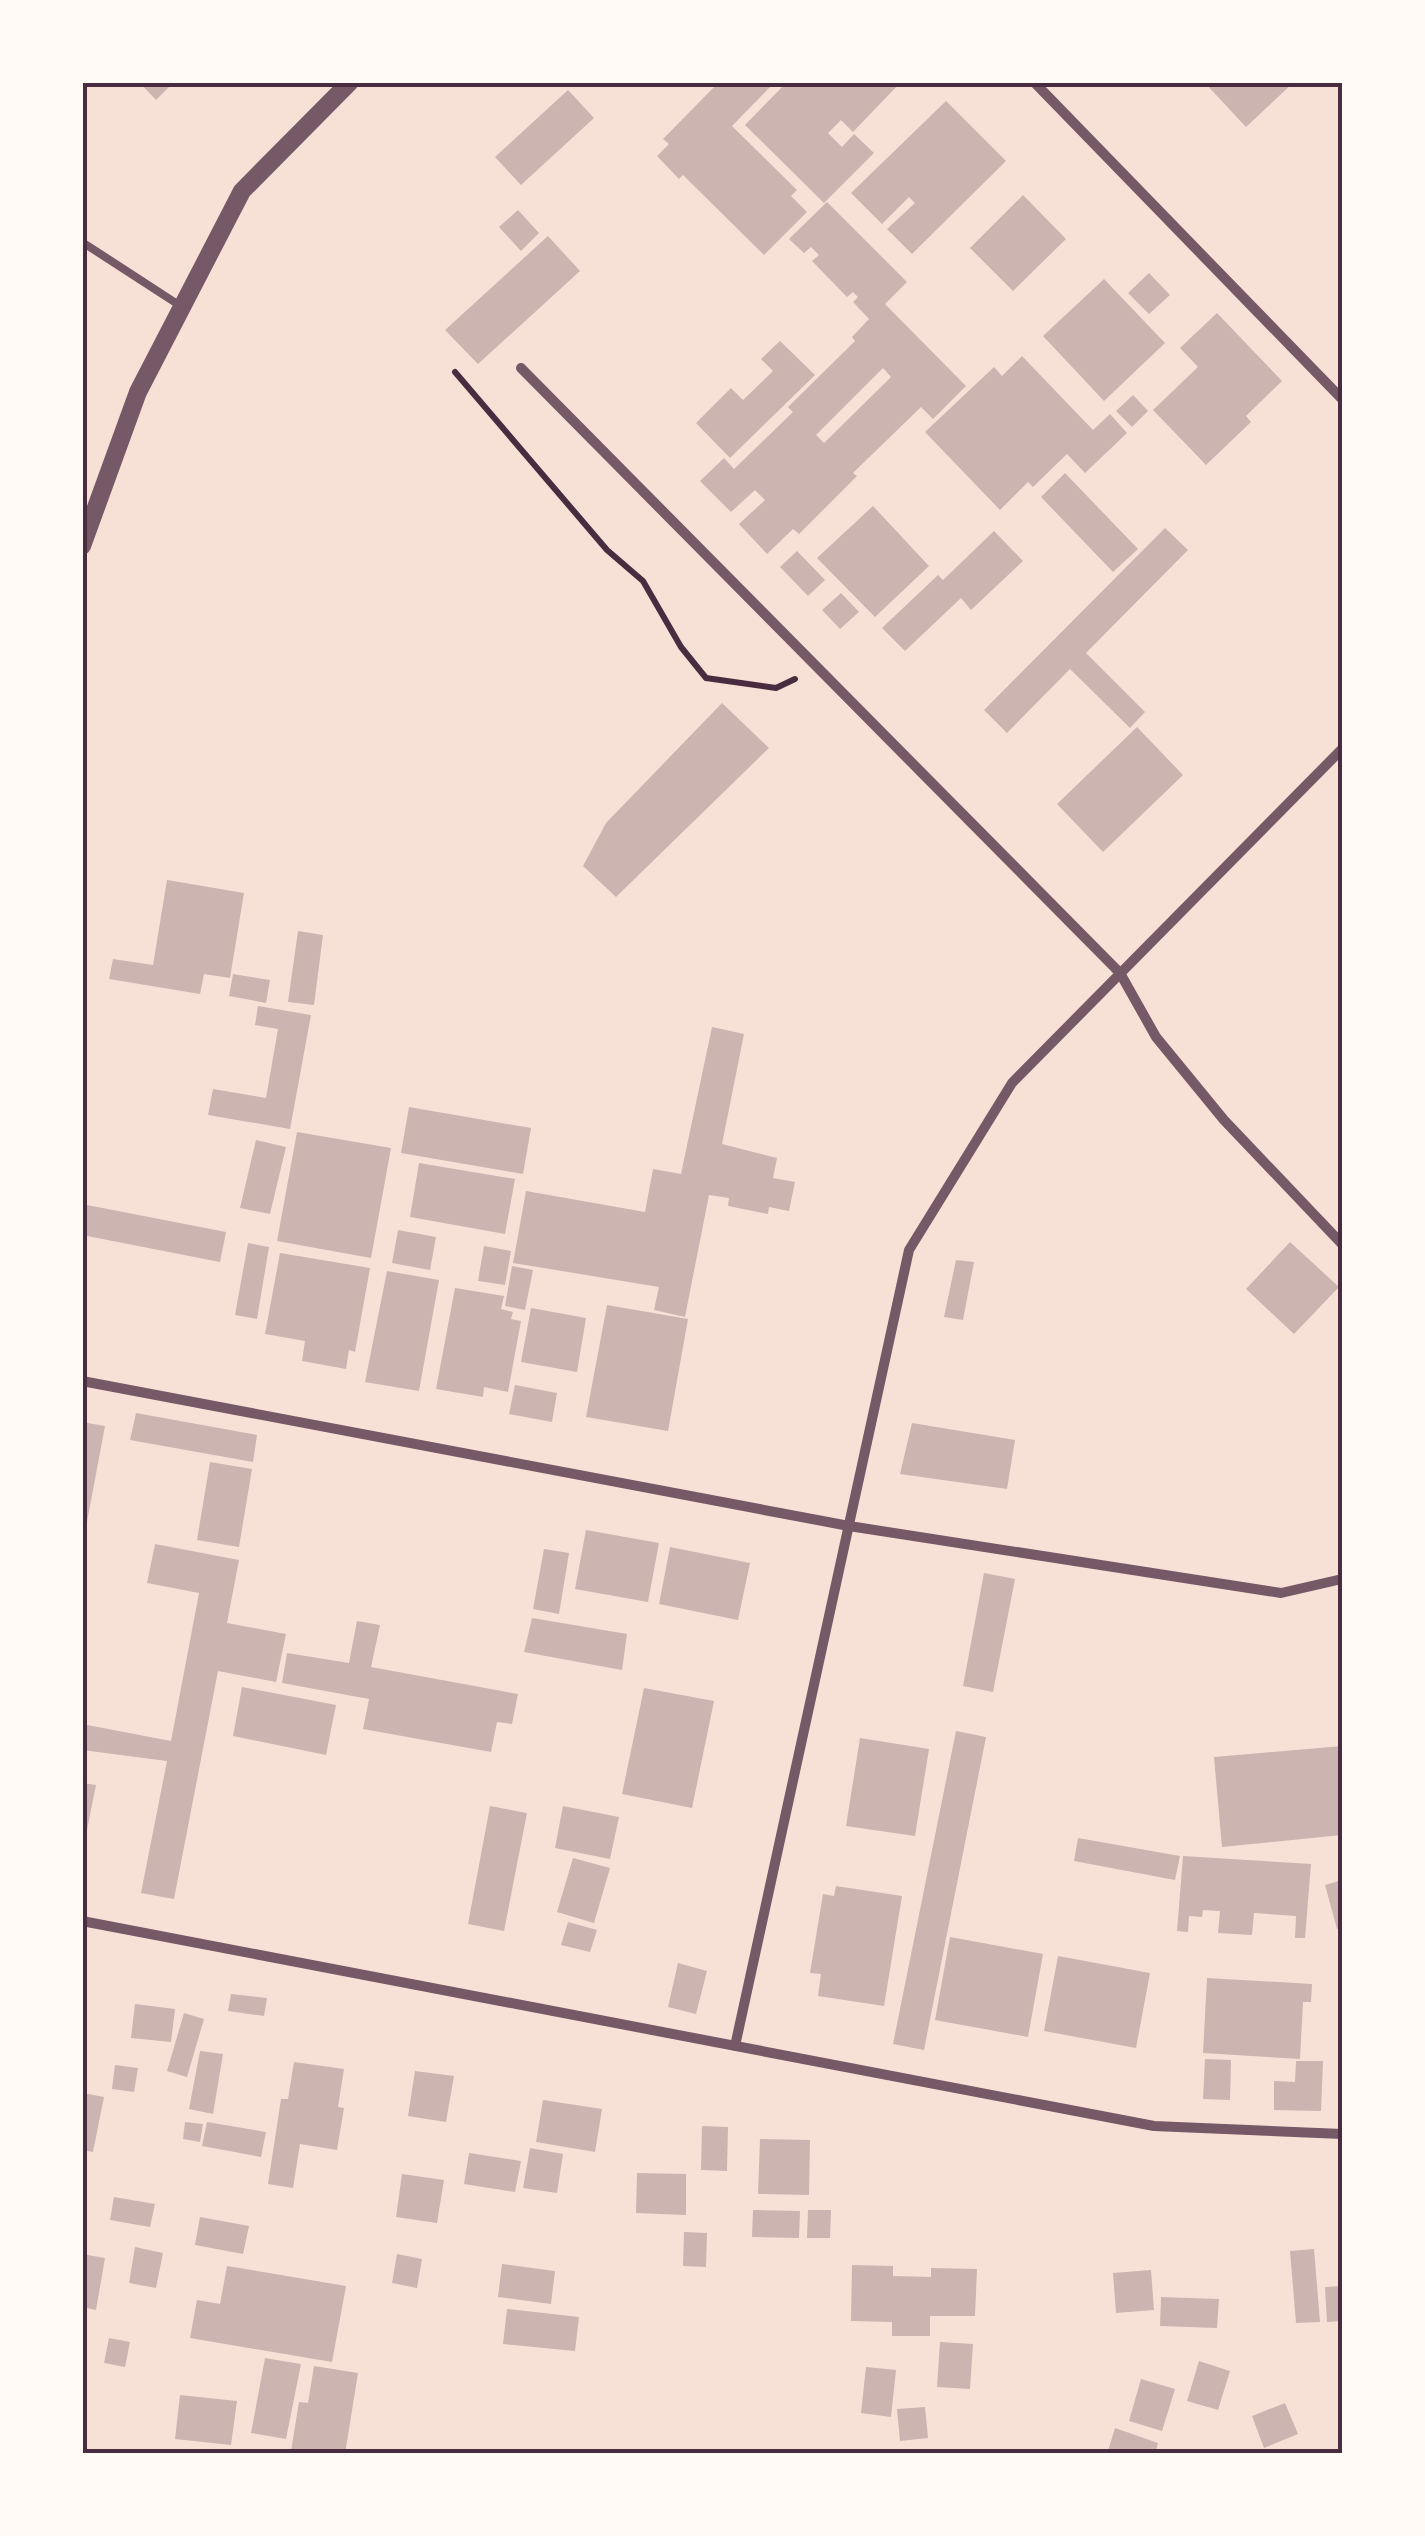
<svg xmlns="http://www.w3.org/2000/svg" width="1425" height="2536" font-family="Quicksand,sans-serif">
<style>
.building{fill:#ccb4b1;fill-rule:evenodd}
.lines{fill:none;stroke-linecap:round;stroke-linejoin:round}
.path{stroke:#4a2c40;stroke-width:6}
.service{stroke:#755966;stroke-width:8}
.minor{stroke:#755966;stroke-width:10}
.tertiary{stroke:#755966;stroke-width:18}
.neatline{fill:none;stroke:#4a2c40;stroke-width:4}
</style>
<rect width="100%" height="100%" fill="#f7e1d7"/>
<!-- building -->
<path class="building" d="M139 82H174L156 100Z
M719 82H775L732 126 797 190 791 196 807 212 764 255 683 175 679 179 657 156 669 144 663 139Z
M787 82H901L853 132 841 120 828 133 842 147 854 134 874 153 824 203 745 125Z
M1204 82H1294L1246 127Z
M568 90 594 118 521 185 495 157Z
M946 101 1006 161 912 254 887 229 915 203 909 197 882 224 851 193Z
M1023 195 1066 239 1013 291 970 248Z
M827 202 907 282 885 304 966 386 933 419 921 407 853 473 857 476 799 534 793 529 767 554 739 524 765 500 755 490 731 512 700 481 724 458 734 469 793 412 788 407 855 341 852 337 869 319 853 302 858 297 853 292 847 297 812 261 819 255 811 247 804 253 789 239ZM883 368 891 377 824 443 816 435Z
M518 210 539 233 521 251 499 227Z
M548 236 580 271 478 364 445 330Z
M1149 273 1170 295 1149 314 1128 293Z
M1104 279 1165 343 1104 401 1043 336Z
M1217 313 1282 381 1246 416 1251 422 1206 465 1153 410 1198 367 1180 348Z
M780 341 815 375 730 458 696 423 731 388 743 400 773 371 761 359Z
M1022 356 1093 430 1110 414 1127 433 1085 473 1067 454 1033 487 1028 482 1000 510 925 432 994 367 1002 376Z
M1133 395 1148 411 1132 427 1116 411Z
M1065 473 1138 549 1113 572 1041 497Z
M873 506 929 566 875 617 817 558Z
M1165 528 1188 550 1086 653 1145 712 1130 728 1070 669 1007 733 984 710Z
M994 531 1023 561 971 610 961 598 905 651 882 628 938 575 943 580Z
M797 551 825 580 808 596 780 567Z
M841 593 859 612 840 629 822 610Z
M722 703 769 748 616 897 583 866 606 823Z
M1137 727 1183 775 1103 852 1057 804Z
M167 880 244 893 230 978 204 974 200 994 109 979 113 959 153 965Z
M298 931 323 935 314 1005 288 1002Z
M233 974 270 980 266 1003 229 996Z
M258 1006 311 1015 290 1129 208 1115 213 1089 266 1098 278 1029 255 1025Z
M712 1027 744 1034 722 1144 777 1158 773 1178 795 1182 789 1211 769 1207 768 1214 728 1206 729 1198 709 1195 685 1317 654 1310 659 1287 513 1263 526 1191 645 1212 653 1169 681 1174Z
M409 1107 531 1128 523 1174 401 1153Z
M297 1132 391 1148 371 1258 277 1241Z
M256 1140 286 1147 270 1214 240 1208Z
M419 1163 515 1179 505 1234 410 1217Z
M82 1204 226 1232 220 1262 82 1235Z
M398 1230 436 1237 430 1270 392 1263Z
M1290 1242 1339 1287 1294 1334 1246 1289Z
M248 1243 269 1247 257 1319 235 1315Z
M484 1246 511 1251 505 1285 478 1281Z
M280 1253 370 1268 355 1352 349 1350 346 1369 302 1361 305 1341 265 1334Z
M956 1260 974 1262 963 1320 944 1317Z
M512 1266 533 1270 525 1310 505 1306Z
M387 1271 439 1280 419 1391 365 1382Z
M455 1288 504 1296 501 1309 513 1312 511 1319 521 1321 508 1392 484 1387 483 1397 436 1389Z
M607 1305 688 1319 668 1431 586 1417Z
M531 1308 586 1318 577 1372 521 1362Z
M515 1385 557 1393 552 1422 509 1414Z
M136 1413 257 1435 253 1462 130 1440Z
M82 1422 105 1426 84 1538H82Z
M912 1423 1015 1440 1007 1489 900 1474Z
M210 1462 252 1469 239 1547 197 1540Z
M586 1530 659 1543 648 1602 575 1589Z
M155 1544 239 1560 227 1623 286 1634 276 1682 218 1671 174 1899 141 1893 167 1761 82 1750V1724L171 1741 199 1593 147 1583Z
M670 1547 750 1563 738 1620 659 1604Z
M544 1549 569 1553 559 1614 533 1609Z
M984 1573 1015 1579 993 1692 963 1686Z
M532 1618 627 1634 622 1670 524 1652Z
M357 1621 380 1625 371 1667 518 1694 512 1724 497 1722 491 1752 363 1729 369 1699 282 1683 287 1653 349 1663Z
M242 1687 336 1705 326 1755 233 1736Z
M644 1688 714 1701 692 1808 622 1794Z
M956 1731 986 1737 924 2050 893 2044Z
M860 1738 929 1749 915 1836 846 1826Z
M1342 1746V1835L1222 1847 1214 1757Z
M82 1783 96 1785 84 1845H82Z
M490 1806 527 1813 504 1931 468 1924Z
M563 1806 619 1817 610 1859 555 1848Z
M1078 1838 1180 1856 1175 1880 1074 1861Z
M1183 1856 1311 1864 1305 1938H1295L1296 1916 1254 1913 1252 1935 1218 1933 1220 1911 1203 1910 1202 1917 1189 1916 1188 1932 1177 1931Z
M573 1858 610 1868 594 1923 557 1912Z
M1342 1880V1928L1337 1929 1325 1885Z
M836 1886 902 1896 884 2006 818 1996 821 1974 810 1973 823 1894 834 1896Z
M568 1922 597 1930 590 1952 561 1945Z
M950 1937 1043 1954 1028 2037 935 2020Z
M1058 1956 1150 1973 1136 2048 1044 2031Z
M678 1963 707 1971 696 2014 668 2007Z
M1207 1978 1312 1984 1311 2002H1303L1300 2059 1203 2053Z
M231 1994 267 1998 264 2016 228 2011Z
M135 2004 175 2009 171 2042 131 2038Z
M184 2013 204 2019 187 2077 167 2071Z
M200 2051 223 2054 213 2114 189 2109Z
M1205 2059 1231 2060 1230 2100 1203 2099Z
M1296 2061H1323L1321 2111 1274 2110V2081L1295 2082Z
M294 2062 344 2069 338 2107 344 2108 337 2150 300 2144 293 2188 268 2184 281 2099H288Z
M115 2065 138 2068 134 2092 112 2089Z
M415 2071 454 2076 446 2122 408 2116Z
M83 2093 104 2097 93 2152 82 2150Z
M543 2100 602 2109 595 2152 536 2142Z
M185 2122 203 2124 200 2142 183 2139Z
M207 2122 266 2132 261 2157 202 2146Z
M702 2126 728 2127 727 2171 701 2170Z
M760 2139 810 2140 809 2195 758 2194Z
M530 2148 563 2154 557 2193 523 2188Z
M469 2153 521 2161 515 2192 464 2184Z
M637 2173 686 2174V2215L636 2213Z
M402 2174 444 2180 437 2223 396 2217Z
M114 2197 155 2204 150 2227 110 2220Z
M753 2210 800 2211 799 2238 752 2237Z
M808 2210H831L830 2238H807Z
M200 2217 249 2226 243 2254 195 2245Z
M684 2232 707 2233 706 2267 683 2266Z
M135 2247 163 2253 156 2288 129 2283Z
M1314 2249 1320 2322 1296 2323 1290 2251Z
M82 2254 105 2258 96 2310 82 2307Z
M397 2254 422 2259 417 2288 392 2283Z
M502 2264 555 2271 551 2304 498 2297Z
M852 2265 893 2266V2276L931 2277V2268L977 2269 975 2316H930V2336H892V2322L851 2321Z
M227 2266 346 2286 332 2362 190 2338 197 2300 220 2304Z
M1151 2270 1154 2310 1116 2313 1113 2273Z
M1342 2286V2321L1327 2322 1325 2287Z
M1161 2297 1219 2299 1217 2328 1160 2326Z
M507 2309 579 2317 575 2351 503 2344Z
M109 2338 130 2342 125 2367 104 2363Z
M940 2342 973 2344 970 2389 937 2387Z
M265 2358 301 2364 286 2439 251 2433Z
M1199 2361 1230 2371 1218 2410 1187 2401Z
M314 2366 358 2373 345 2454 291 2451 299 2402 308 2403Z
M866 2367 896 2370 891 2417 861 2413Z
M1141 2379 1175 2389 1162 2431 1129 2421Z
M180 2395 237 2401 231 2445 175 2439Z
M1285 2403 1298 2434 1264 2448 1252 2416Z
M925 2407 928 2438 900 2441 897 2409Z
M1115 2428 1158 2443 1155 2454H1107Z"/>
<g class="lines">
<!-- path -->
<path class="path" d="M455 372 607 550 643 581 681 647 706 678 776 688 795 679"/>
<!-- service -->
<path class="service" d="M82 242 179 305"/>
<!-- minor -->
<path class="minor" d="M1034 82 1342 399
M521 368 1120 973 1156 1037 1224 1120 1342 1244
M82 1381 849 1526 1281 1593 1342 1579
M82 1921 1154 2126 1342 2134
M735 2046 909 1250 1012 1083 1342 749"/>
<!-- tertiary -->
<path class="tertiary" d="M82 546 138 392 242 191 350 82"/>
</g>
<!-- border -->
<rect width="1425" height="2536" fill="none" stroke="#fffaf5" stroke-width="170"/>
<rect x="85" y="85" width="1255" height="2366" class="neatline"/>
</svg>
